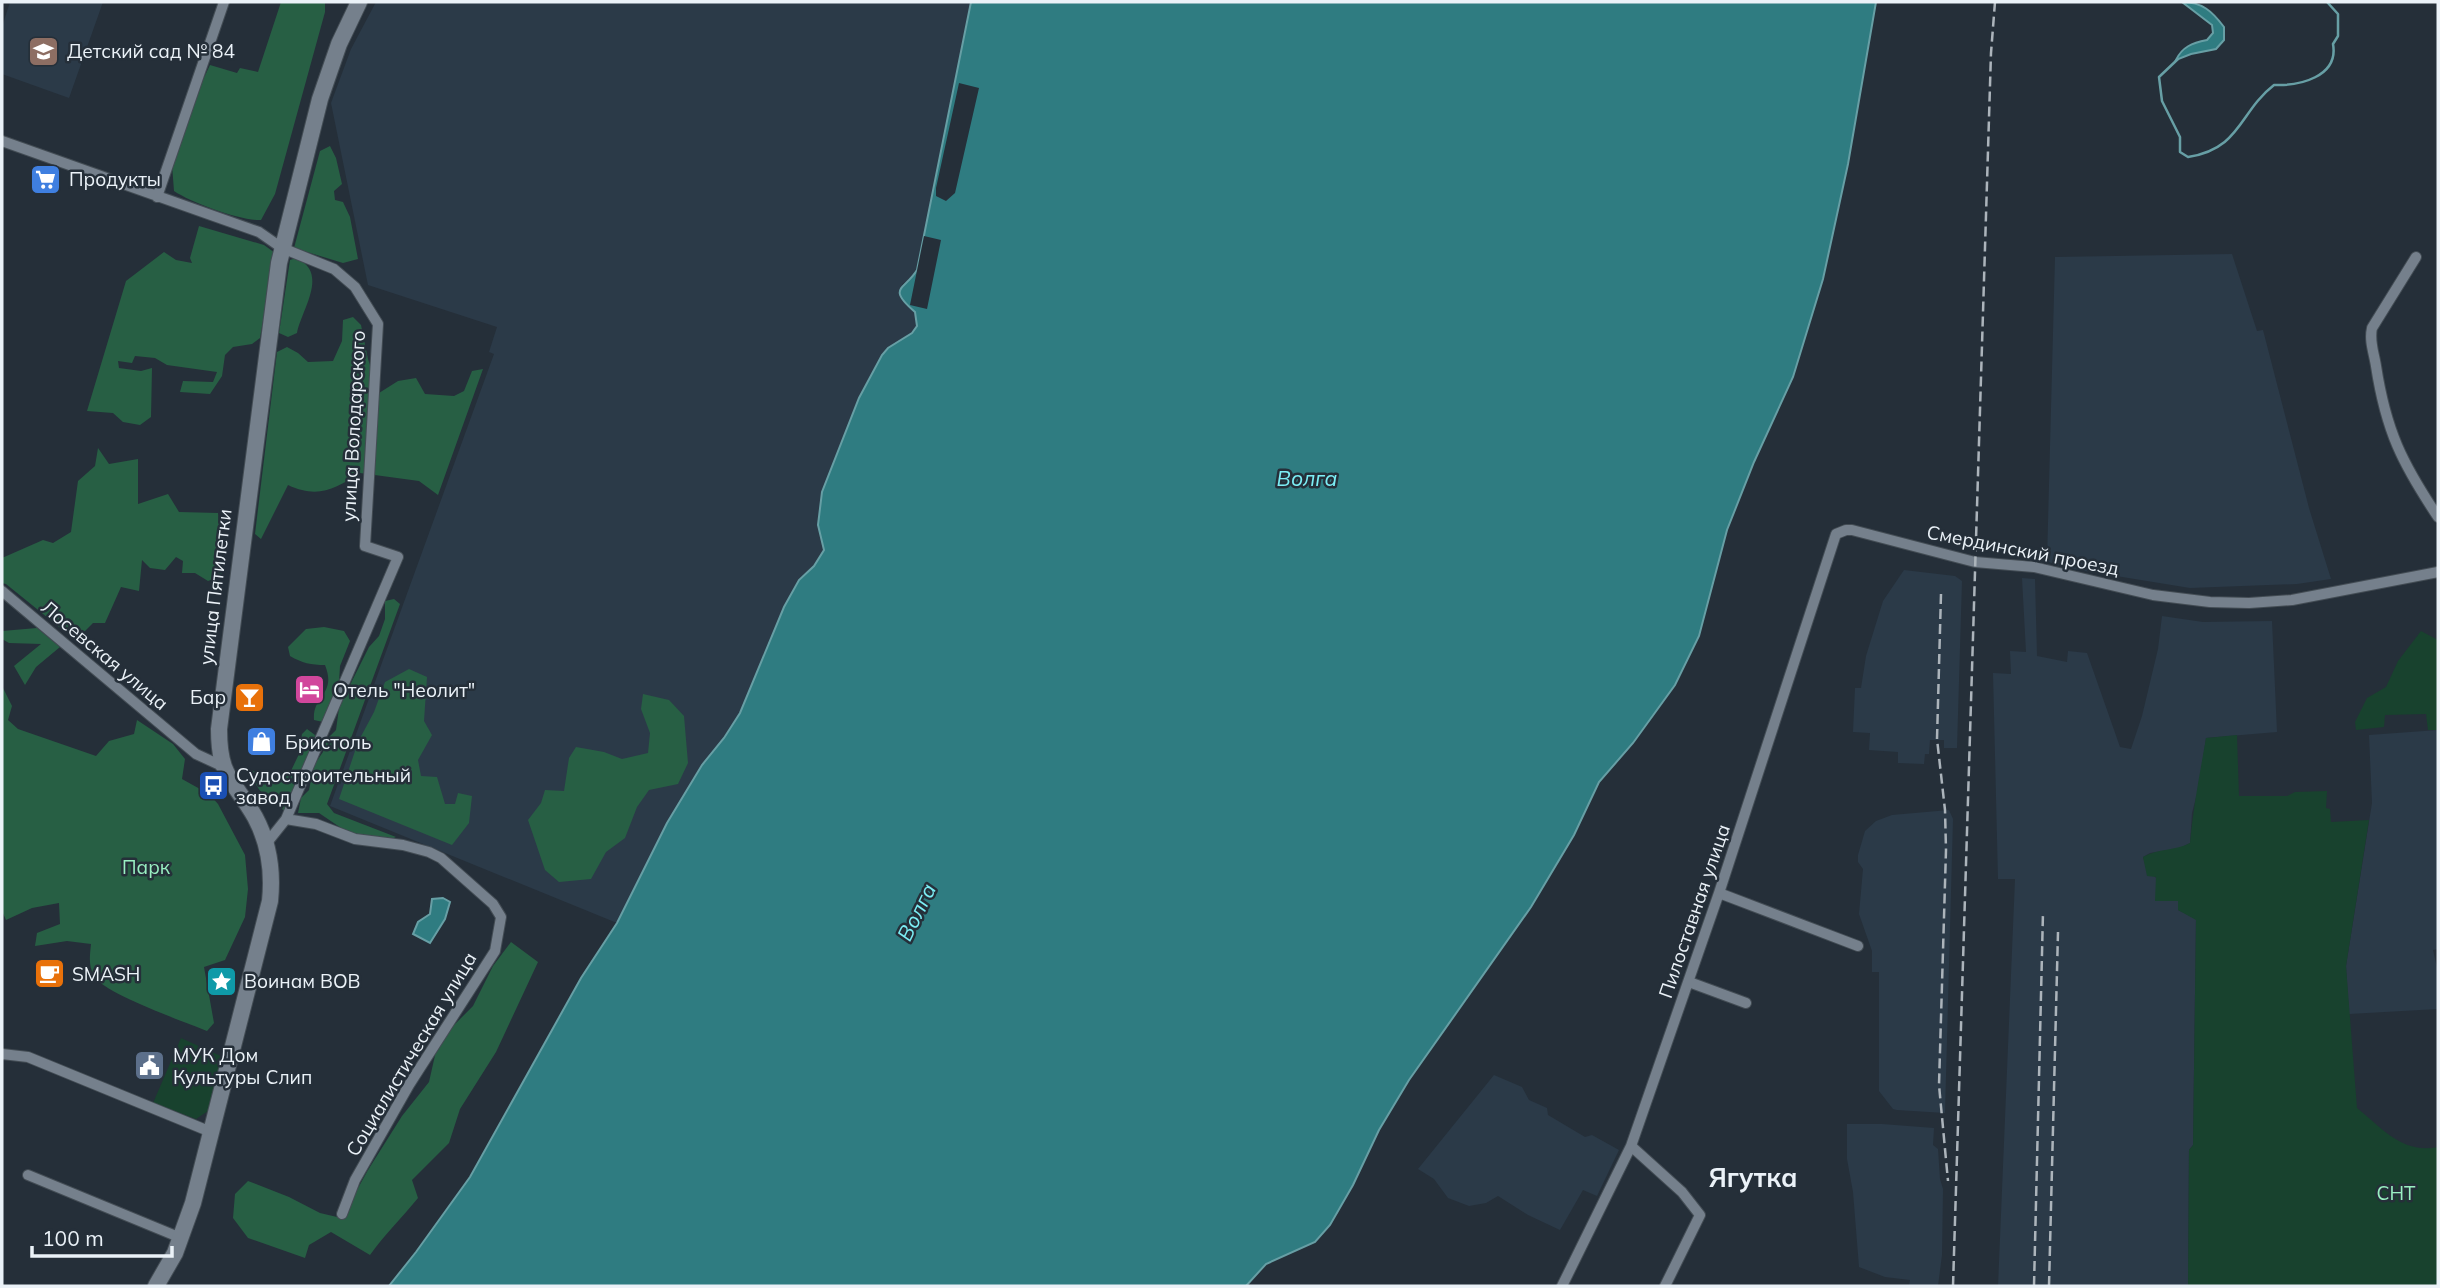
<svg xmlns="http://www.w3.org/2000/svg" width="2440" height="1288" font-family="Mulish,sans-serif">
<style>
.built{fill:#2b3a48}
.green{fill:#18422e}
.forest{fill:#275f44}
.water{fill:#2f7c81;stroke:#679fa5;stroke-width:2}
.pier{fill:#252f39}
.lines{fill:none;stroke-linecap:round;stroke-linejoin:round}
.stream{stroke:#679fa5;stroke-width:2.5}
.street-casing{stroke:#434c54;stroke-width:12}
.secondary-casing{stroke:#434c54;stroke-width:18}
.street{stroke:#75808c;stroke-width:10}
.secondary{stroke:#75808c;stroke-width:16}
.rail{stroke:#acb4bb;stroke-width:2.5;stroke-dasharray:10 5;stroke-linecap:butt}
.labels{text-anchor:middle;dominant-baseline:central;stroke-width:5;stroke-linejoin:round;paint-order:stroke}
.poi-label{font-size:19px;fill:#ebf2f8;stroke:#252f39;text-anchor:start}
.street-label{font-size:19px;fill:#ebf2f8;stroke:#252f39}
.park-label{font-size:19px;fill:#99efc2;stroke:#252f39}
.water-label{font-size:21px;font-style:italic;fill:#7ceef5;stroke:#252f39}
.district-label{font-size:26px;font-weight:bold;fill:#ebf2f8;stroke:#252f39}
</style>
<rect width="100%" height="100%" fill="#252f39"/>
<!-- built -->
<path class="built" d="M10 2H103L69 98 2 74V27Z
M376 2H971L917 270 912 278 902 284 906 304 915 312 918 319 917 326 912 333 882 355 859 398 822 492 818 525 824 550 814 566 799 581 784 607 740 713 724 738 702 765 667 823 617 923 330 806 494 354 489 352 497 327 368 285 331 103 351 49Z
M2232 254 2257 331 2263 330 2309 508 2331 579 2297 584 2190 588 2061 567 2047 561 2055 257Z
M1904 570 1955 576 1962 581 1957 748H1944V740H1930L1929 754H1925L1924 764 1898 763V752L1869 750 1870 733 1853 732 1855 688H1861L1866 656 1883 601Z
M2022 578 2035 579 2037 656 2067 662 2068 651 2087 653 2120 747 2131 749 2142 716 2158 649 2162 616 2203 622 2272 621 2277 732 2206 738 2199 786 2192 813 2190 843 2180 848 2150 853 2143 857 2146 868 2179 901 2178 910 2196 919 2193 1145 2189 1150 2188 1286H1998L2015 879H1998L1993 673 2011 674 2010 651 2026 652Z
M2438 730V949L2433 950 2438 972V1009L2349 1014 2346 966 2372 803 2369 735Z
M1949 810 1953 819 1945 1113 1897 1110 1893 1109 1879 1091V972H1872V951L1859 914 1863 869 1858 862V855L1865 831 1876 821 1892 815Z
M1494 1075 1522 1087 1529 1100 1547 1108 1548 1115 1585 1137 1592 1135 1619 1150 1597 1196 1583 1190 1560 1230 1528 1215 1498 1196 1486 1203 1469 1206 1448 1198 1434 1179 1418 1169Z
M1882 1124 1934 1128 1933 1145 1938 1149 1940 1179 1943 1189 1942 1255 1938 1286H1909L1910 1280 1885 1277 1859 1267 1853 1192 1847 1159V1124Z"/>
<!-- green -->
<path class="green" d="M2421 631 2438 640V730H2428L2426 714 2385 715 2384 727 2356 730 2355 722 2367 698 2386 687 2398 661Z
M2237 735 2239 796H2287L2295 792 2327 791 2326 808 2330 809 2331 822 2369 820 2346 966 2357 1108C2383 1129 2402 1154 2438 1147V1286H2188L2189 1150 2193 1145 2196 920 2178 910V901H2155L2156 877 2147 876 2143 857C2158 848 2176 851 2190 843 2193 808 2200 773 2206 738Z
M181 1038 223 1057 208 1111 196 1119 153 1103Z"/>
<!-- forest -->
<path class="forest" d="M281 2H325V12L275 194 261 220C241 221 192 203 174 191L172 165 199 88 210 65 237 73 240 68 258 72Z
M330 146 336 158 342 184 334 191 335 200 343 202 350 217 358 259 343 263 294 248 320 151Z
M199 226 264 245 275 253 260 338 252 344 233 347 225 355 222 376 210 394 180 392 183 381 213 382 217 372 167 365 155 358 135 356 132 363 118 361 119 368 141 371 152 368 151 417 140 425 123 422 113 413 87 411 126 281 164 252 176 260 192 263 190 258Z
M296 258C330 273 301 310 297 333L288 337 279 333 290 260Z
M353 317 361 325 368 359 379 393 398 381 416 378 425 394 454 396 464 391 472 371 483 369 438 495 419 481 360 473C335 489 318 499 288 485L261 539 255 534 277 352 287 347 298 353 308 362 333 361 342 341 343 320Z
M98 448 109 464 138 459V504L168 494 179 512 218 513 222 576 208 581 195 573H182L183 561 176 557 165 570 150 568 142 560 139 591 121 587 105 623H93L79 637 74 639 6 584 2 583V558L43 540 53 543 71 532 78 481 95 466Z
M394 599 400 604 327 804 334 813 396 837 389 840 350 834 319 813H298L301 798 309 790 314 765 323 752 327 739 336 730 339 708 346 693 369 647 379 636 385 619V601Z
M324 627 344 631 350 641 340 666 339 682 323 722 314 720C312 695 337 695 325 665 311 665 302 663 290 656L288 647 306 629Z
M37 628 60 647 36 667 25 685 14 666 41 644 9 643 2 639V631Z
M409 669 427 677 424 721 432 735 418 760 421 776 437 777 445 804H455L458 793 472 796 469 823 452 845 339 799 358 742 374 712 385 682Z
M2 686 12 706 8 720 18 729 96 756 109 741 134 734 137 720 173 744 185 759 182 779 209 794 218 804 245 855 248 889 245 917 225 960 204 967 214 1023 207 1031C185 1022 103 993 94 976 88 965 90 955 91 944L67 941 35 946 37 933 60 924 59 903 32 908 6 920 2 911Z
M643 694 669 700 684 716 688 763 678 784 649 790 637 807 625 838 606 852 591 879 559 882 545 870 528 820 541 803 545 790 564 791 569 758 576 747 604 752 622 759 648 753 650 733 641 709Z
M307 729 315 735 310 757 297 778 285 811C268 800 255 791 251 770L277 780 289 775 299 754 302 734Z
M511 942 538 962 496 1052 460 1109 449 1143 412 1180 418 1198C402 1218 384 1235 370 1255L331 1232 309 1245 305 1258 248 1238 233 1218 235 1194 248 1181 289 1197 320 1213 337 1217 347 1208 368 1170 402 1116 429 1082 436 1051 454 1025 473 1006 493 966Z"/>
<!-- water -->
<path class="water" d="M971 2H1876L1848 164 1823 279 1793 377 1754 462 1727 530 1699 636 1675 685 1633 743 1599 782 1574 835 1531 907 1409 1080 1379 1130 1353 1185 1330 1225 1315 1242 1266 1264 1246 1286H389L416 1252 470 1177 581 978 617 923 667 823 702 765 724 738 740 713 784 607 799 580 814 566 824 550 818 525 822 492 859 398 882 355 888 348 912 333 917 326 915 312C886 287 905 290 917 270Z
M2182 2C2202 2 2212 11 2224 27V40L2216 49 2191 54 2176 60C2182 47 2192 43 2207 40L2213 33 2212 25Z
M443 898 450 902 445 919 430 943 413 934 418 922 430 914 432 899Z"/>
<!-- pier -->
<path class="pier" d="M959 83 979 88 955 193 946 201 936 196V188Z
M924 236 941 240 927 309 910 305Z"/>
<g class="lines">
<!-- stream -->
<path class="stream" d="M2178 59 2159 77 2162 101 2180 137V152L2188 157C2241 149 2239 112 2274 85 2299 86 2339 77 2333 44L2338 36V14L2327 2"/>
<defs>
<path id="street" d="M2 141 259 232 282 248 334 269 355 287 378 324 365 546 398 557 286 819
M157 197 224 2
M2416 257 2372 328C2369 341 2374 353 2376 366 2386 431 2402 463 2438 517
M2 591 196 754 222 766
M266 844 286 819 316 824 355 839 403 845 429 852 441 858 493 904 501 917 495 951 409 1085 355 1180 342 1214
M1719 893 1858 946
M1689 982 1746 1003
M2 1054 28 1057 211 1132
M1631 1146 1682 1192 1700 1215 1665 1286
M28 1175 181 1238
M1562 1286 1631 1146 1719 893 1836 534 1846 530H1852L1975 562 2034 567 2153 595 2210 602 2249 603 2292 600 2438 572"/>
<path id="secondary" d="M156 1286 175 1253 193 1203 270 901C273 872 269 843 255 817 233 779 219 778 219 729L279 263 320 99 339 44 359 2"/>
</defs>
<!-- street casing -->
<use href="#street" class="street-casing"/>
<!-- secondary casing -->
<use href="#secondary" class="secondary-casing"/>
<!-- street -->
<use href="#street" class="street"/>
<!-- secondary -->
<use href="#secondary" class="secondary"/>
<!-- rail -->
<path class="rail" d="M1941 594 1937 739 1945 810 1946 850 1939 1085 1948 1181
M1953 1286 1991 53 1995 2
M2034 1286 2043 912
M2049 1286 2058 932"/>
</g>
<!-- icons -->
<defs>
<symbol id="school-square" viewBox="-11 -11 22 22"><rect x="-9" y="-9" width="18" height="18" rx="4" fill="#8d6e63" stroke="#252f39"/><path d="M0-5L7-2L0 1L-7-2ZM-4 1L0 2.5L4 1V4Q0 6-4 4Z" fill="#fff"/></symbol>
<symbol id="supermarket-square" viewBox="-11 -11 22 22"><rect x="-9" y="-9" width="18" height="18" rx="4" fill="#3f7fe0" stroke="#252f39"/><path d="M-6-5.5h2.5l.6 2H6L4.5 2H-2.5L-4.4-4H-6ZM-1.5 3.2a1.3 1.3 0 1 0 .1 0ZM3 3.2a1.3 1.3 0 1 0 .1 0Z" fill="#fff"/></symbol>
<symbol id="hotel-square" viewBox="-11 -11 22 22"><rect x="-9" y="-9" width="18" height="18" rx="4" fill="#d1479c" stroke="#252f39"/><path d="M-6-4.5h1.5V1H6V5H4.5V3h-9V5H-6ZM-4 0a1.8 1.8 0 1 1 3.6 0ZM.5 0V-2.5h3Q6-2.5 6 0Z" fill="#fff"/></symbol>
<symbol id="bar-square" viewBox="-11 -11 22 22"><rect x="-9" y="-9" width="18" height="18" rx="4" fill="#e8710a" stroke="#252f39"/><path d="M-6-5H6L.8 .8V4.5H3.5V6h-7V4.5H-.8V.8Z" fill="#fff"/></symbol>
<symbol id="shop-square" viewBox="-11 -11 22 22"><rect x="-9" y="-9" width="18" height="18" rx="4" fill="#3f7fe0" stroke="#252f39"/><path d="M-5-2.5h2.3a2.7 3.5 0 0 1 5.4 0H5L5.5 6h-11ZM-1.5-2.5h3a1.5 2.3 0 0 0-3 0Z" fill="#fff"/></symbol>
<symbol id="bus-square" viewBox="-11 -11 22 22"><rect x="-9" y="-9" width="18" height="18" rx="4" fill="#1a4fb4" stroke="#252f39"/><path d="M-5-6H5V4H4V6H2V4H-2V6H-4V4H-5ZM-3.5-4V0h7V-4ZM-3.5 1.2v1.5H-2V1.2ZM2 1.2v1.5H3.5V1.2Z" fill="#fff"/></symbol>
<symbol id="cafe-square" viewBox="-11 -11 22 22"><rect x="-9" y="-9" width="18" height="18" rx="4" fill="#e8710a" stroke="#252f39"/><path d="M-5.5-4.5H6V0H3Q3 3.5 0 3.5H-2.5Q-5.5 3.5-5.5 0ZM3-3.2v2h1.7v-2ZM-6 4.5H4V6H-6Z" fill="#fff"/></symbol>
<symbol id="sight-square" viewBox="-11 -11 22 22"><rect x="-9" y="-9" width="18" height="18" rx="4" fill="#0f9aa8" stroke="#252f39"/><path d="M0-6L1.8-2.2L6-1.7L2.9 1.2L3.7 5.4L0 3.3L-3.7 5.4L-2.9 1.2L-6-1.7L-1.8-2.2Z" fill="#fff"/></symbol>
<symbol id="civic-square" viewBox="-11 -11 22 22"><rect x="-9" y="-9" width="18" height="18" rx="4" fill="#5c6f8a" stroke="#252f39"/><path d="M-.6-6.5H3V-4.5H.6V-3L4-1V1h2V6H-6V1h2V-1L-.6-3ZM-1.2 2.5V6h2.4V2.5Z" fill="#fff"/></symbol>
</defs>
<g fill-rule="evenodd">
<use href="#school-square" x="26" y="34" width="35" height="35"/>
<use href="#supermarket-square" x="28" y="162" width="35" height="35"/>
<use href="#hotel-square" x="292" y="672" width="35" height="35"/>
<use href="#bar-square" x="232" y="680" width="35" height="35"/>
<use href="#shop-square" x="244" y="724" width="35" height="35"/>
<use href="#bus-square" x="196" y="768" width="35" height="35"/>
<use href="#cafe-square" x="32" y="956" width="35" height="35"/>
<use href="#sight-square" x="204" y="964" width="35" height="35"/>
<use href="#civic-square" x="132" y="1048" width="35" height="35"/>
</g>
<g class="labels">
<!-- poi labels -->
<g class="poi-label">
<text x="67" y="51">Детский сад № 84</text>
<text x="69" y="179">Продукты</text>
<text x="333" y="690">Отель "Неолит"</text>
<text x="226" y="697" text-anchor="end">Бар</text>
<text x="285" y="742">Бристоль</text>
<text x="236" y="775">Судостроительный<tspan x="236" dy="22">завод</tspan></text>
<text x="72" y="974">SMASH</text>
<text x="244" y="981">Воинам ВОВ</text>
<text x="173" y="1055">МУК Дом<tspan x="173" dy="22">Культуры Слип</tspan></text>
</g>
<!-- street labels -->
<g class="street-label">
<text transform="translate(353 426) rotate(-87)">улица Володарского</text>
<text transform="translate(2023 550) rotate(11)">Смердинский проезд</text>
<text transform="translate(215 587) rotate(-83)">улица Пятилетки</text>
<text transform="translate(105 655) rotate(40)">Лосевская улица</text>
<text transform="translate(1694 911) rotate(-71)">Пилоставная улица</text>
<text transform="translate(411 1054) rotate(-59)">Социалистическая улица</text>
</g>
<!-- park labels -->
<g class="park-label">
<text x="146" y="867">Парк</text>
<text x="2396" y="1193">СНТ</text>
</g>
<!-- water labels -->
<g class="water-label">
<text x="1307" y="478">Волга</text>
<text transform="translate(916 912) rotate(-64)">Волга</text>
</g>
<!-- district labels -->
<g class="district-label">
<text x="1753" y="1177">Ягутка</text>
</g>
</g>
<!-- border -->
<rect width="2440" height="1288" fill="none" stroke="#ebf2f8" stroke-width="7"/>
<!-- scale -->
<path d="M32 1246v10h140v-10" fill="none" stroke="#ebf2f8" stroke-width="3.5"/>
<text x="42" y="1246" font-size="21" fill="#ebf2f8" stroke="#252f39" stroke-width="5" paint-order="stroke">100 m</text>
</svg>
